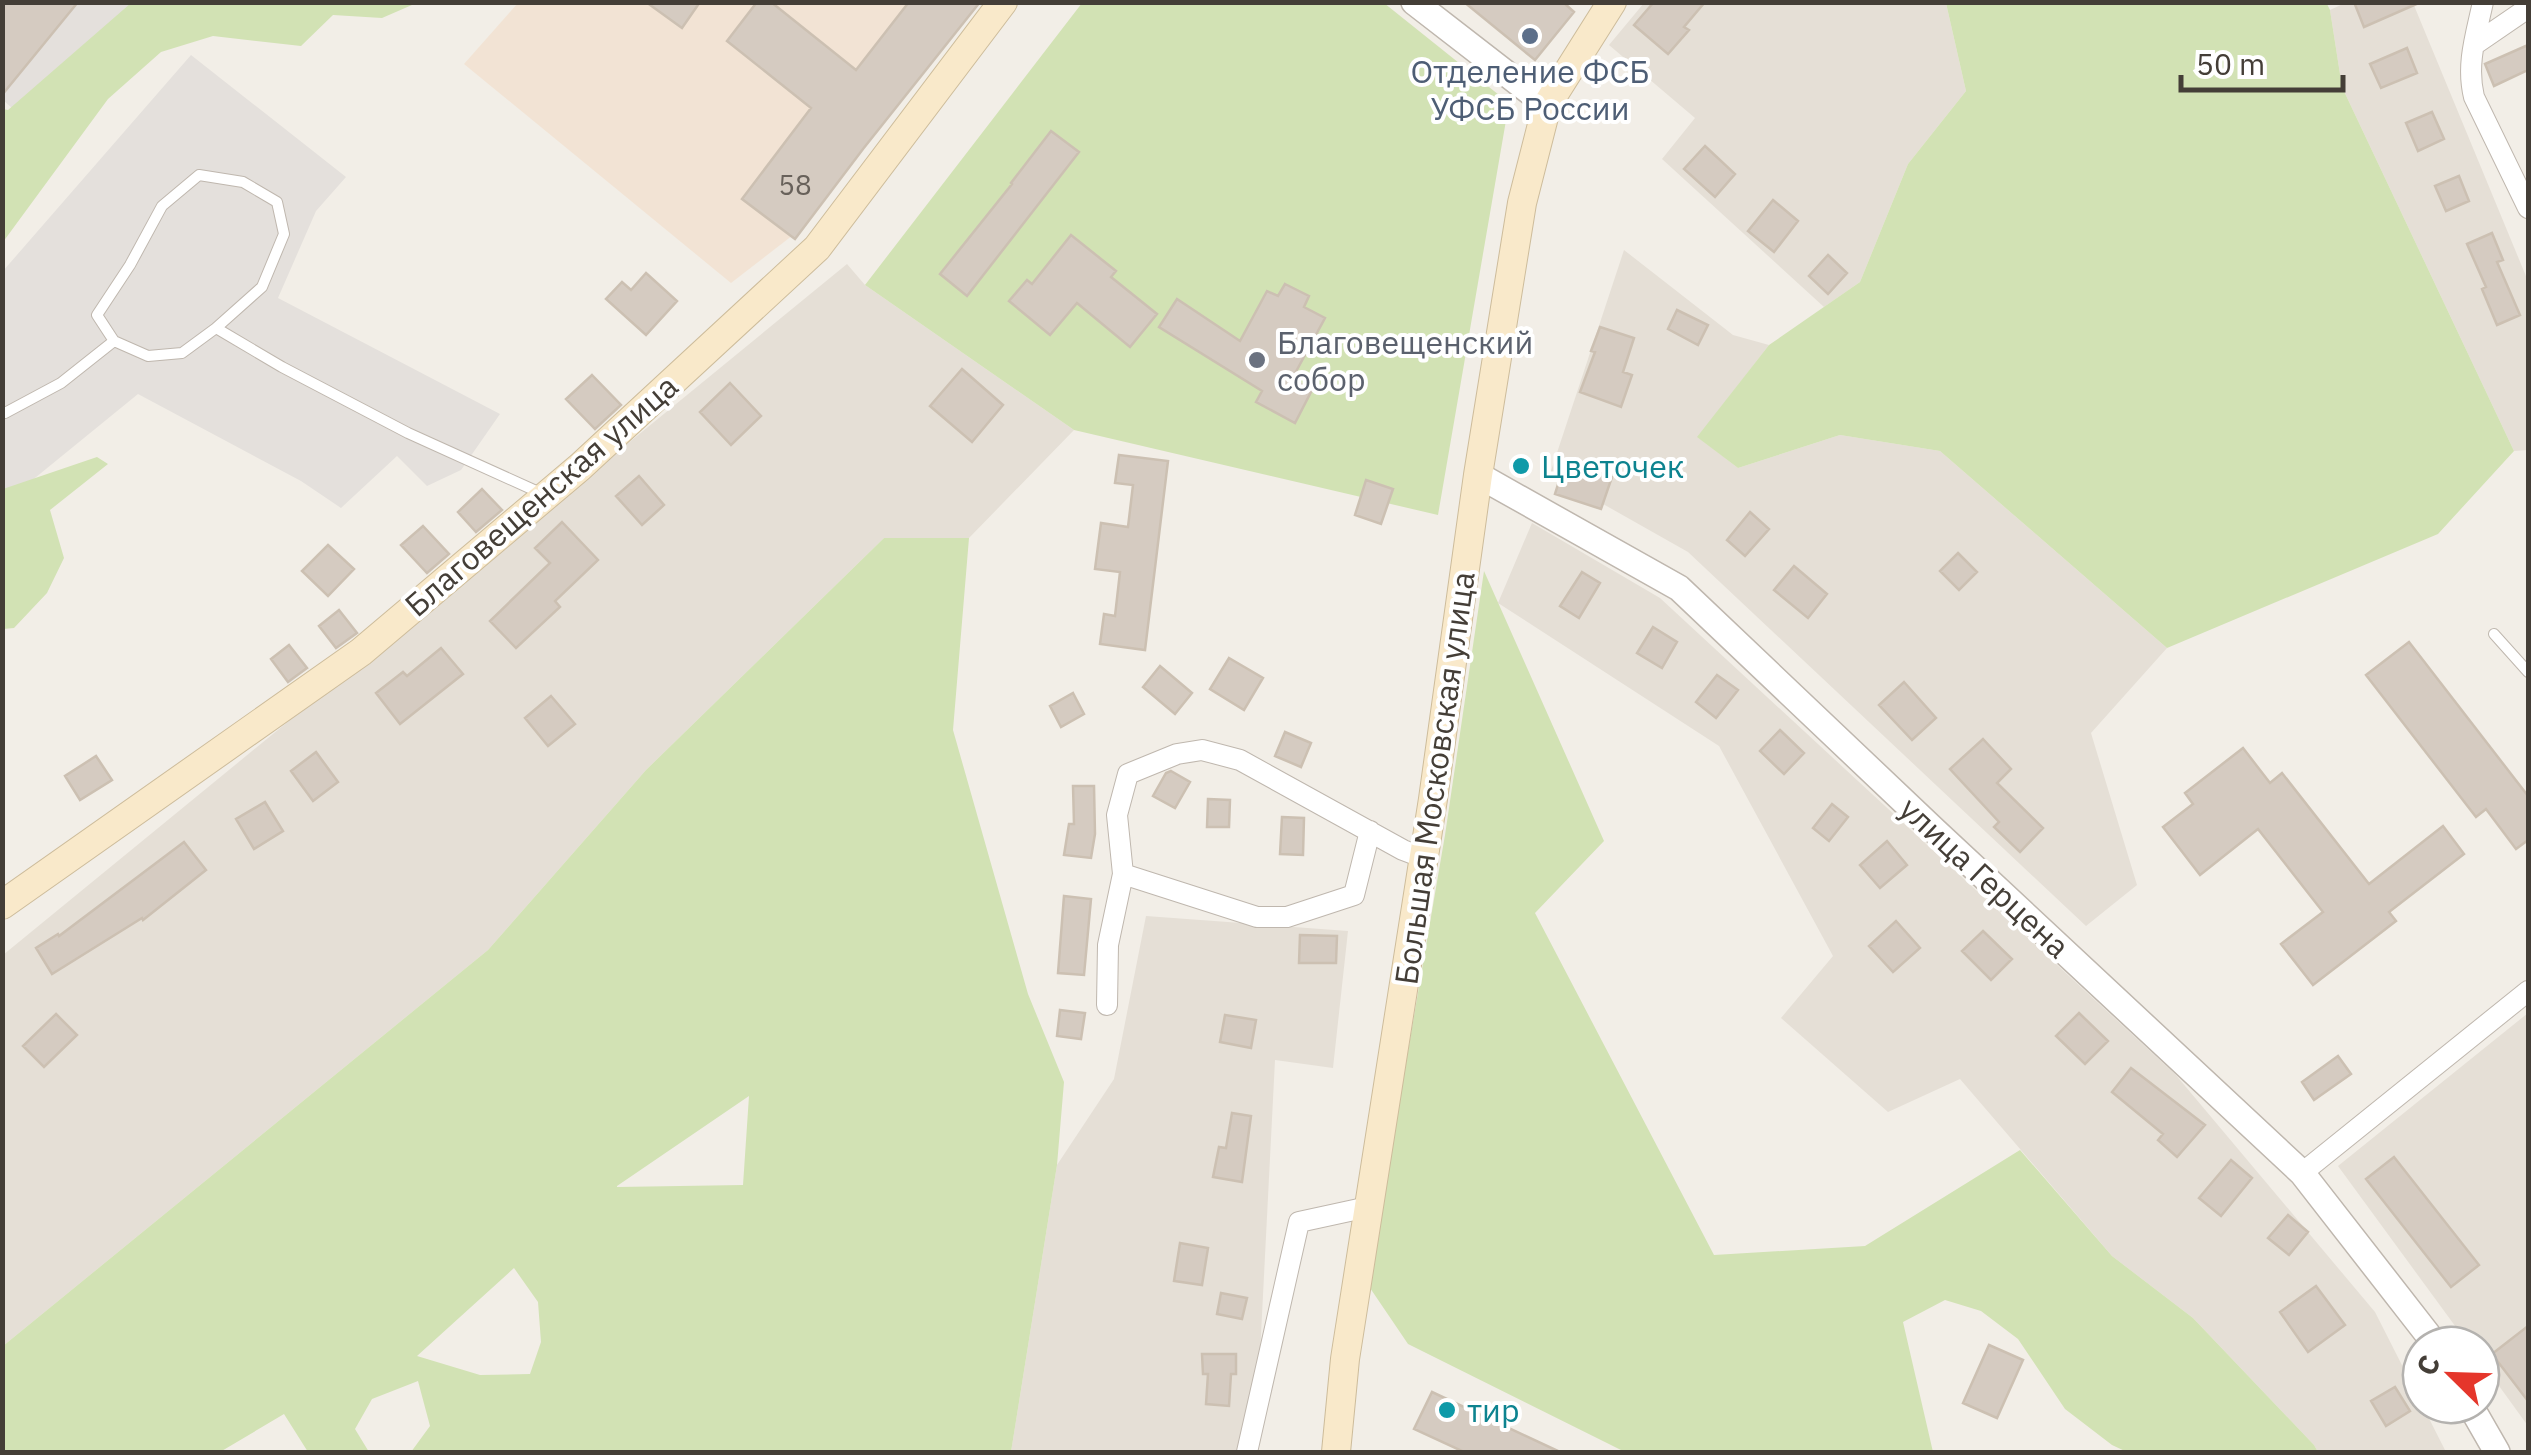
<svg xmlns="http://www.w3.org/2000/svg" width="2531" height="1455" font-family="'IBM Plex Sans',sans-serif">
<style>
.residential{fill:#e5dfd6}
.commercial{fill:#f2e3d4}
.industrial{fill:#e4e0dc}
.green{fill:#d2e2b4;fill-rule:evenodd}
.building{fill:#d5cbc1;stroke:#ccc0b2;stroke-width:2.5}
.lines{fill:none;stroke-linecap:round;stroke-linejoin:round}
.service-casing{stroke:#bfb7ae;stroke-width:12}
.minor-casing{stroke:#bfb7ae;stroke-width:22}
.tertiary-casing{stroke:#bfb7ae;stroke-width:28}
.secondary-casing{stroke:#cdbc9b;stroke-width:30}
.service{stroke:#fff;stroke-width:10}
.minor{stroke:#fff;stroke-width:20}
.tertiary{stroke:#fff;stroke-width:25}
.secondary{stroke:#f9e9ca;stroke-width:28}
.service-dot{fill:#5c6f8a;stroke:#fff;stroke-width:4}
.worship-dot{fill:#6b7280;stroke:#fff;stroke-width:4}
.culture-dot{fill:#0f9aa8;stroke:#fff;stroke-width:4}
.labels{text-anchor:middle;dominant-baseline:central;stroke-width:8;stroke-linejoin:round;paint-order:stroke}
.number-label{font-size:28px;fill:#68615a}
.service-label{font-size:32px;fill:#4e5e75;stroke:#fff}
.worship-label{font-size:32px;fill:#5b616d;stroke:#fff;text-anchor:start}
.culture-label{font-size:32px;fill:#0d838f;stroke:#fff;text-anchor:start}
.street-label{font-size:32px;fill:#443e37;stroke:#fff}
</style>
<rect width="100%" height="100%" fill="#f2eee7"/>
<!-- residential -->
<path class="residential" d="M1644 3H1946L1966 91 1908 164 1860 282 1824 307 1662 159 1695 118 1609 45Z
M2345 3H2413L2528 281V450L2514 451 2342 87 2330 10Z
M1624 250 1733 335 1769 345 1698 437 1738 468 1840 435 1940 451 2167 648 2091 733 2137 885 2086 926 1688 552 1550 474Z
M847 264 865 285 1074 430 969 538H884L646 770 488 950 3 1346V955Z
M1532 523 1660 598 2175 1074 2375 1312 2446 1452H2318L2314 1445 2193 1318 2112 1256 1960 1079 1888 1112 1781 1018 1833 956 1719 746 1498 603Z
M1146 916 1348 931 1333 1068 1275 1060 1255 1452H1011L1057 1165 1114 1079Z
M2528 1013V1426L2481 1361V1345H2469L2338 1166Z"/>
<!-- commercial -->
<path class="commercial" d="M518 3H971L806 225 731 283 464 64Z"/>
<!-- industrial -->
<path class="industrial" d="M3 3H180L12 108 3 100Z
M191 55 346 177 316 211 278 298 500 414 461 470 427 486 397 456 341 508 301 481 138 394 3 504V271Z"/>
<!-- green -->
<path class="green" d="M2326 2 2330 10 2342 87 2514 451 2438 534 2167 648 1940 451 1840 435 1738 468 1697 437 1769 345 1860 282 1908 164 1966 91 1946 3Z
M131 3V2L413 3 412 5 382 18 333 15 301 46 213 36 161 52 108 99 3 242V109L8 110Z
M1082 3H1384L1509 103 1438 515 1074 430 865 285Z
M97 457 108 464 50 510 64 558 47 593 14 628 3 629V489Z
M884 538H969L953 730 1028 994 1064 1082 1057 1165 1011 1452H411L430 1426 418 1381 372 1399 355 1429 369 1452H308L284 1414 220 1452H3V1346L488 950 646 770ZM749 1096 743 1185 617 1187V1186ZM514 1268 538 1302 541 1342 530 1374 480 1375 417 1356Z
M1484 571 1604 841 1535 913 1714 1255 1865 1246 2020 1150 2112 1256 2193 1318 2314 1445 2318 1452H2127L2112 1445 2065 1409 2018 1339 1981 1311 1945 1300 1903 1322 1933 1452H1625L1408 1344 1368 1285 1445 835Z"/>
<!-- building -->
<path class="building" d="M2 2H78L2 95Z
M646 2H700L682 28Z
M757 2H771L856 70 909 2H980L863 149 795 239 742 199 811 108 727 41Z
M1464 2H1563L1574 12 1535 60Z
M1654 2H1705L1684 27 1689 30 1668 54 1634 25Z
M2354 2H2421L2364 27Z
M2528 45V70L2494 86 2485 64Z
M2407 48 2417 73 2381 88 2370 64Z
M2432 112 2444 139 2418 151 2406 123Z
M1051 131 1079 152 967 296 940 274 1012 184 1011 183Z
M1705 146 1735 174 1715 197 1684 169Z
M2459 176 2469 201 2446 211 2435 186Z
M1773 200 1798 221 1774 252 1748 231Z
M2492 233 2503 260 2497 262 2520 315 2497 325 2482 289 2486 287 2467 244Z
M1071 235 1116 271 1111 277 1157 314 1130 347 1077 303 1050 335 1009 301 1027 280 1032 284Z
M1828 255 1847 273 1828 294 1809 276Z
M646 273 677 301 646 335 606 299 622 282 631 290Z
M1285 284 1309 296 1304 307 1325 318 1292 379 1312 390 1295 423 1256 402 1262 391 1159 327 1177 299 1240 341 1267 291 1278 296Z
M1677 310 1708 325 1698 345 1668 329Z
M1600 327 1634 338 1623 372 1632 375 1621 407 1580 392 1595 352 1591 351Z
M962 369 1003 405 972 442 930 406Z
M592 375 621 405 595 429 566 399Z
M730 383 761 416 731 445 700 412Z
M1119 455 1168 461 1145 650 1100 644 1104 614 1115 616 1120 572 1095 569 1101 523 1128 527 1133 485 1115 483Z
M1565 462 1612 477 1601 509 1555 494Z
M639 476 664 505 642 525 616 496Z
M1366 480 1393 489 1381 524 1355 515Z
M482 489 502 510 476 532 458 512Z
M1750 512 1769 529 1745 556 1727 540Z
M562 522 598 560 555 601 560 607 516 648 490 621 550 563 535 548Z
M423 526 449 554 427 573 401 545Z
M328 545 354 569 328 596 302 571Z
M1958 553 1977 572 1959 590 1940 571Z
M1794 566 1827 594 1808 618 1774 590Z
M1582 572 1600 583 1579 618 1560 606Z
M339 610 357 633 336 648 319 626Z
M1653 627 1677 642 1662 668 1637 653Z
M2409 642 2528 796V840L2516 849 2486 809 2476 817 2366 675Z
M289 645 307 668 288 682 271 659Z
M441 648 463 674 400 724 376 693 403 672 407 676Z
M1229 658 1263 678 1244 710 1210 689Z
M1160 666 1192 693 1175 714 1143 687Z
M1717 675 1738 690 1716 718 1696 702Z
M1904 682 1936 718 1912 740 1879 705Z
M1073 693 1084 714 1061 727 1050 706Z
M551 696 575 724 548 746 525 718Z
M1780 730 1804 753 1784 774 1760 751Z
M1285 732 1311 743 1301 767 1275 756Z
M1983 739 2011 769 1997 783 2043 828 2020 852 1994 827 1999 822 1950 769Z
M2243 748 2270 783 2282 773 2369 884 2443 826 2464 854 2389 912 2396 921 2313 985 2281 944 2323 912 2258 829 2200 875 2163 827 2193 804 2185 793Z
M316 752 338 782 313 801 291 771Z
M96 756 112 780 80 800 65 776Z
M1171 771 1190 782 1175 808 1153 796 1166 773Z
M1073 786H1094L1095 834 1091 858 1064 855 1069 824H1074Z
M1208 799 1230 800 1229 827H1207Z
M265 802 283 831 254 849 236 819Z
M1832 804 1848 817 1829 841 1813 828Z
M1282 817 1304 818 1303 855 1280 854Z
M1887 841 1907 865 1880 888 1860 865Z
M184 842 206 870 143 920 142 918 52 974 36 948 58 934 59 936Z
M1064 896 1091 899 1084 975 1058 973Z
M1896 921 1920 948 1893 972 1869 946Z
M1983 931 2012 959 1991 980 1962 951Z
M1300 935 1337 936 1336 963H1299Z
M1060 1010 1085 1013 1081 1039 1057 1036Z
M2079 1013 2108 1041 2085 1064 2056 1036Z
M56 1014 77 1035 44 1067 23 1046Z
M1225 1015 1256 1020 1251 1048 1220 1042Z
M2338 1056 2351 1074 2314 1100 2302 1082Z
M2131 1068 2205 1125 2177 1157 2158 1140 2163 1134 2112 1092Z
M1232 1113 1251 1116 1242 1182 1213 1177 1219 1147 1226 1148Z
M2394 1157 2479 1265 2451 1287 2366 1179Z
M2231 1160 2252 1178 2221 1216 2199 1198Z
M2288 1215 2308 1232 2289 1255 2268 1238Z
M1180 1243 1208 1248 1202 1285 1174 1281Z
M2316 1286 2345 1325 2308 1352 2280 1312Z
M1221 1293 1247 1298 1242 1319 1217 1314Z
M2528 1326V1401L2492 1354Z
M1989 1345 2023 1360 1997 1418 1963 1403Z
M1202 1354H1236V1374H1231L1229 1406 1206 1404 1208 1374H1203Z
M2395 1387 2410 1411 2386 1426 2371 1401Z
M1432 1392 1560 1452H1464L1414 1429Z"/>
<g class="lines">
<defs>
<path id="service" d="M216 328 182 353 148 356 114 341 97 315 130 265 162 206 199 175 243 182 277 202 284 234 262 287 216 328 282 367 408 433 545 495
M2 411 5 413 61 383 114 341
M2494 634 2528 672"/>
<path id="minor" d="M2483 2C2476 35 2466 64 2474 97L2528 208
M2474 45 2528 8
M1123 874 1257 917H1287L1354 895 1370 831
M1107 1005 1108 945 1123 874 1117 815 1128 774 1177 754 1202 750 1240 760 1403 850 1424 858
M2302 1173 2528 991
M1247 1452 1299 1222 1368 1207"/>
<path id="tertiary" d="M1414 2 1547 105
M1478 475 1679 588 1934 830 2302 1173 2436 1345
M2470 1405 2497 1452"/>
<path id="secondary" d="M2 905 361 652 580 467 817 248 1003 2
M1336 1452 1345 1359 1433 799 1478 475 1522 203 1547 105 1612 2"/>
</defs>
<!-- service casing -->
<use href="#service" class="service-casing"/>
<!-- minor casing -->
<use href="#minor" class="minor-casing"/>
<!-- tertiary casing -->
<use href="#tertiary" class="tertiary-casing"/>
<!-- secondary casing -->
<use href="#secondary" class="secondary-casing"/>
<!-- service -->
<use href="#service" class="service"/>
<!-- minor -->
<use href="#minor" class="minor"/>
<!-- tertiary -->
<use href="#tertiary" class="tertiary"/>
<!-- secondary -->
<use href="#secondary" class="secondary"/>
</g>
<!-- markers -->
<circle class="service-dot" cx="1530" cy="36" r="10"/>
<circle class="worship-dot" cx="1257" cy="360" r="10"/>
<g class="culture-dot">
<circle cx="1521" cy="466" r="10"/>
<circle cx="1447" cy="1410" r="10"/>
</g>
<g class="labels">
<!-- number labels -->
<g class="number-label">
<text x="795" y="184">58</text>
</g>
<!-- service labels -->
<g class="service-label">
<text x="1530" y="71">Отделение ФСБ<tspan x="1530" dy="37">УФСБ России</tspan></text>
</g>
<!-- worship labels -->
<g class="worship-label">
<text x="1277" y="342">Благовещенский<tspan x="1277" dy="37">собор</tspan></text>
</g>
<!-- culture labels -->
<g class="culture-label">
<text x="1541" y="466">Цветочек</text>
<text x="1467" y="1410">тир</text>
</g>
<!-- street labels -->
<g class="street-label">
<text transform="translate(541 495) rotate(-41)">Благовещенская улица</text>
<text transform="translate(1434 778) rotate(-82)">Большая Московская улица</text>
<text transform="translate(1985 877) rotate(43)">улица Герцена</text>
</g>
</g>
<!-- border -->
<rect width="2531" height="1455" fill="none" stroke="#443e37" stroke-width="10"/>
<!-- north arrow -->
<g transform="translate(2451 1375) rotate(293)"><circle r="48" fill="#ffffff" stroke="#b4b2af" stroke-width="2.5"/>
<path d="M0-8L18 38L0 25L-18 38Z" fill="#e5362b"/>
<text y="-15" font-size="28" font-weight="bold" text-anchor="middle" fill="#443e37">С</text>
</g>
<!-- scale -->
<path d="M2181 75v15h162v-15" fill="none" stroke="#443e37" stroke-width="5"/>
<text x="2196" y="75" font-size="30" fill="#443e37" stroke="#ffffff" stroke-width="8" paint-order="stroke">50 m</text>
</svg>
